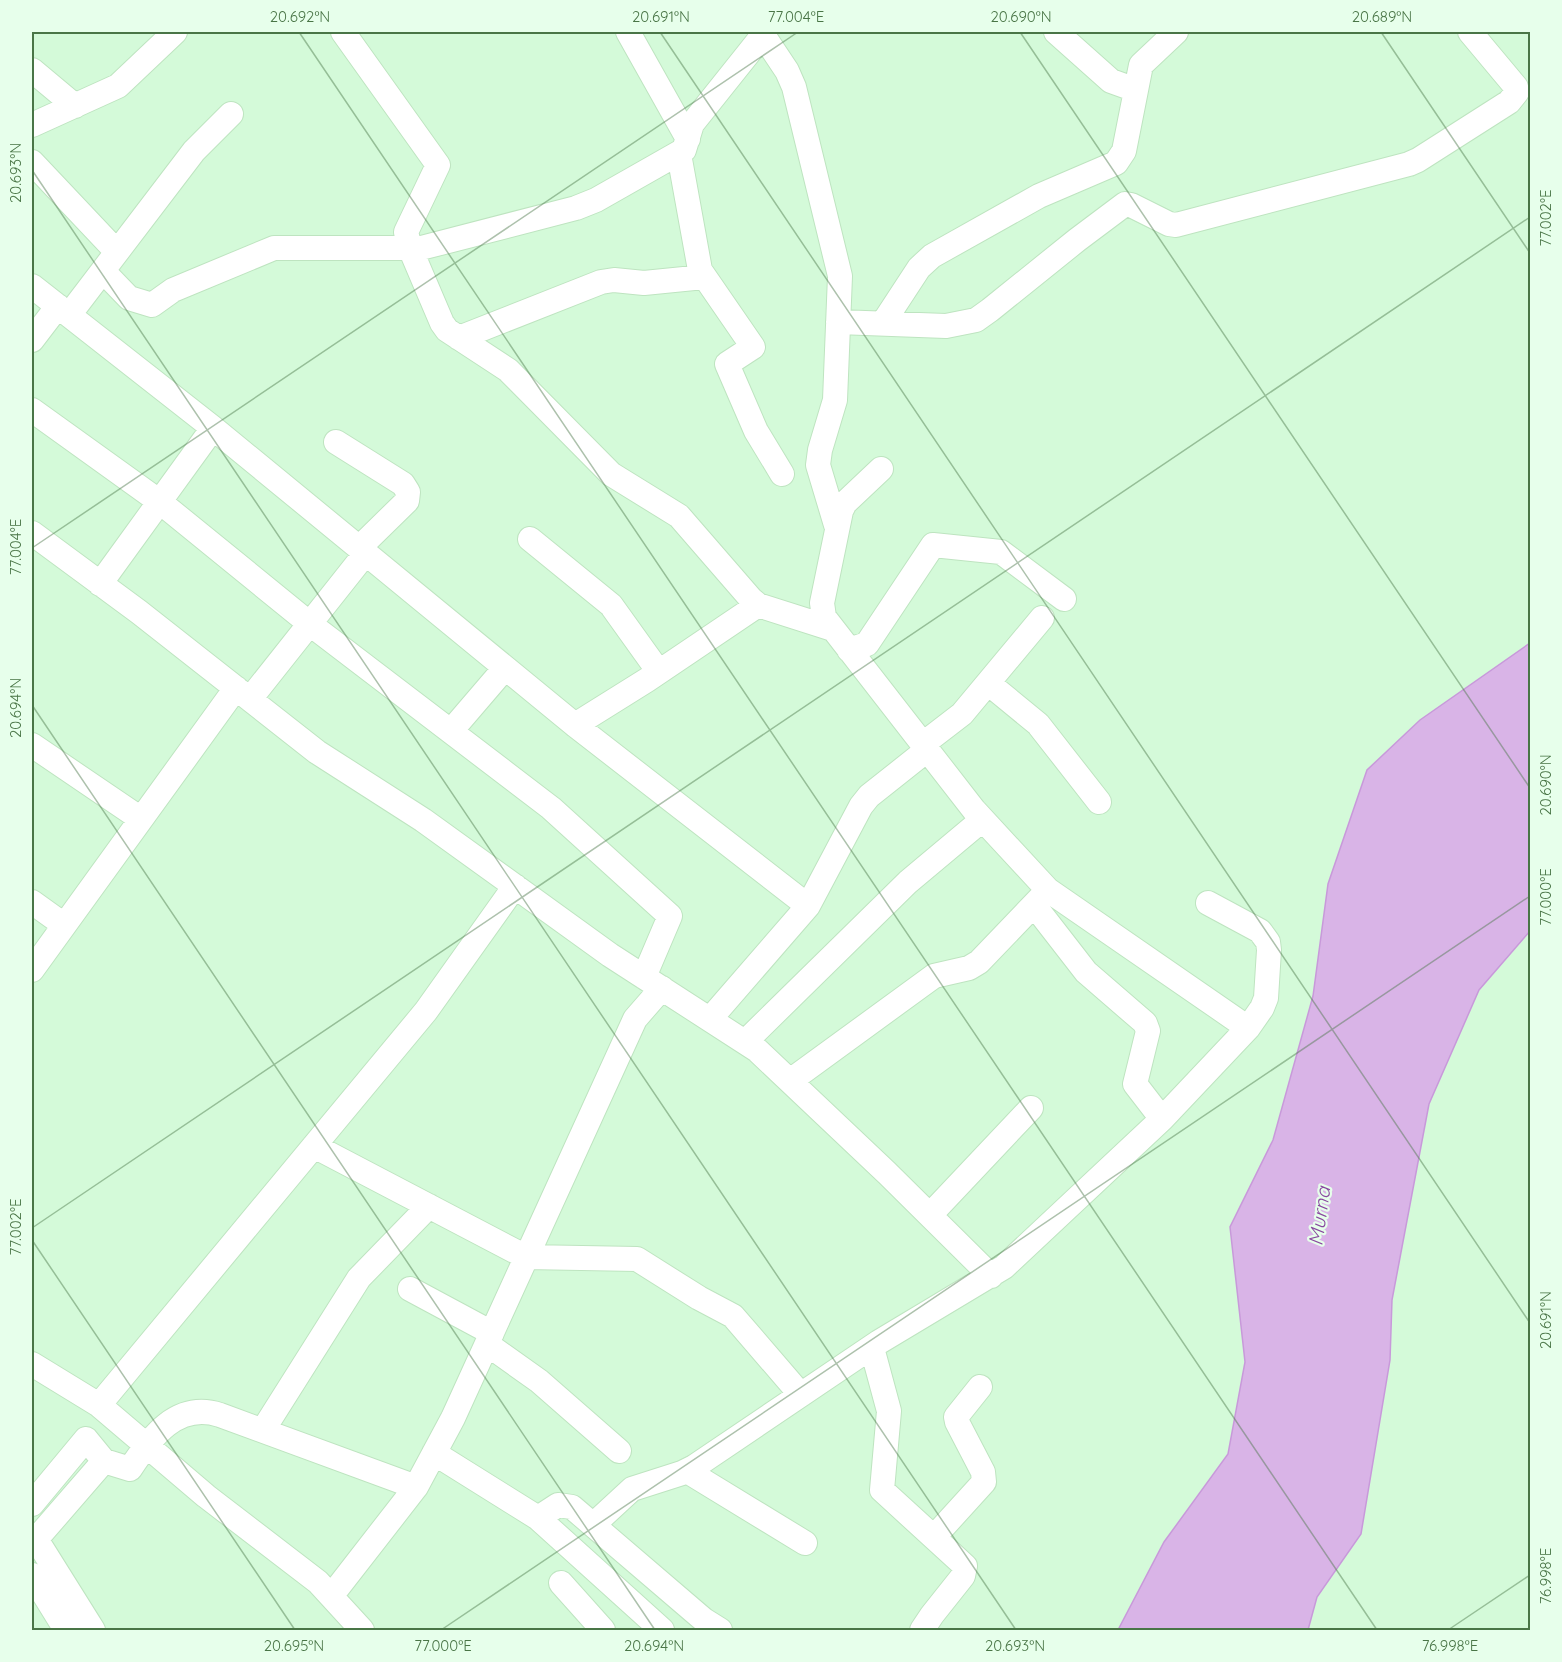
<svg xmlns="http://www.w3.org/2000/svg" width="1562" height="1662" font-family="Quicksand,sans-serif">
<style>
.residential{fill:#d4fad9}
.water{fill:#d9b4e7;stroke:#c899da;stroke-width:1.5}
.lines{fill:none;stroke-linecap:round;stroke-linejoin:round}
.minor-casing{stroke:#bee4c0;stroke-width:26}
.minor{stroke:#fff;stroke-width:24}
.ticks{fill:none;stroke:#497546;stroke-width:1.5;stroke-opacity:0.45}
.labels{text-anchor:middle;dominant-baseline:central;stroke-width:4.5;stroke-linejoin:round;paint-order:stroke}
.water-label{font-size:20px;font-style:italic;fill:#88479f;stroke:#e7ffeb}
.neatline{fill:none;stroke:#497546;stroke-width:2}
.ticks-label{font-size:15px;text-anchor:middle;fill:#497546}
</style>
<rect width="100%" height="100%" fill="#e0fde5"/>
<!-- residential -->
<path class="residential" d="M32 32H1530V1630H32Z"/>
<!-- water -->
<path class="water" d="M1530 643V931L1479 990 1429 1104 1392 1300 1390 1360 1361 1534 1317 1597 1308 1630H1118L1164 1542 1228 1454 1245 1362 1230 1227 1273 1140 1313 996 1328 884 1367 770 1420 720Z"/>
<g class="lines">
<defs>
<path id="minor" d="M343 32 438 165 406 232 410 248 442 323 447 330 508 370 611 474 679 516 751 599 758 605 833 629
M628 32 688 139
M761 32 787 71 794 87 840 276 835 400 820 450 818 465 836 525
M1056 32 1111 81 1136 90
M32 70 75 106
M32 125 118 86 175 32
M679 154 700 270 753 347 727 364 756 431 782 474
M32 162 117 252
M103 271 129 298 152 305 173 290 274 248H421L576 208 596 200 684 150 692 124 763 35
M32 286 213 428 575 725 808 906
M69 315 194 151 231 114
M838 322 946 326 976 320 990 310 1077 240 1125 204 1131 205 1169 224 1176 225 1409 164 1418 160 1509 102 1517 92 1516 87 1470 32
M883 323 919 268 932 256 1039 196 1116 163 1124 151 1141 65 1176 32
M459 338 601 282 614 280 644 283 704 277
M32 340 58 306
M32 410 160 502 310 624 551 808 670 916 644 977
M336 442 403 484 408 492 407 501 359 548
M881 469 845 503 841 511 822 603 824 617 974 810 1048 890 1248 1028
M32 533 139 612 317 752 423 820 610 955 757 1050 887 1173 991 1276
M530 539 611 605 659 672
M100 584 213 428
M849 650 867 644 933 545 1001 552 1064 599
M988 683 1038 724 1099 802
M250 699 365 554
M575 725 647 680 758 605
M451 731 505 668
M923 744 962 714 1042 618
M32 745 141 819
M32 902 64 925
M1034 905 1086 972 1145 1023 1148 1031 1135 1084 1162 1119
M32 970 236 688
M710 1019 808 906 861 806 869 796 927 750
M745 1042 908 882 982 820
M790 1081 934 976 969 968 979 962 1048 890
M314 1146 526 1257 637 1259 699 1298 733 1316 801 1395
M930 1215 1031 1108
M410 1289 492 1333
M487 1344 539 1381 619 1451
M872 1348 889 1411 882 1490 965 1566 963 1576 932 1615 922 1630
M32 1364 99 1405 206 1496 318 1582 362 1630
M99 1405 426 1011 515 886
M263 1430 359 1278 429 1206
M434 1453 538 1518 662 1630
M687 1471 805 1543
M32 1504 86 1439 104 1461 130 1469C151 1437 177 1401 220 1415L416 1487
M538 1518 558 1505 572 1507 704 1620 720 1630
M593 1525 632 1489 682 1473 694 1467 879 1342 1004 1267 1162 1119 1248 1028 1262 1008 1266 998 1269 950 1268 942 1260 931 1208 903
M934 1537 984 1482 983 1472 957 1422 956 1417 980 1387
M36 1539 93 1630
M32 1544 104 1461
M32 1575 66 1630
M561 1583 603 1630
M332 1595 416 1487 453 1418 635 1019 662 988"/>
</defs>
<!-- minor casing -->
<use href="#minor" class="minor-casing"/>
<!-- minor -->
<use href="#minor" class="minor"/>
</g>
<!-- ticks -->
<path class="ticks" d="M299 32 1377 1630M660 32 1530 1323M1020 32 1530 788M1381 32 1530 253M32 170 1016 1630M32 548 798 32M32 705 655 1630M32 1228 1530 217M32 1240 295 1630M441 1630 1530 896M1448 1630 1530 1575"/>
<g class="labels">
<!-- water labels -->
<g class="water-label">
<text transform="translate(1319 1216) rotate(-82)">Murna</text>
</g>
</g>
<!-- border -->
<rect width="1562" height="1662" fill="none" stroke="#e7ffeb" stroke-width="66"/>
<rect x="33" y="33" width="1496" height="1596" class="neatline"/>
<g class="ticks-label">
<text x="300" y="22">20.692°N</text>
<text x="661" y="22">20.691°N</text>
<text x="796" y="22">77.004°E</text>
<text x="1021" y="22">20.690°N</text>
<text x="1382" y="22">20.689°N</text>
<text transform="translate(16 173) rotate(-90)" y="5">20.693°N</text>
<text transform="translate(1546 218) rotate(-90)" y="5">77.002°E</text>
<text transform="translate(16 547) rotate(-90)" y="5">77.004°E</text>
<text transform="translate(16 708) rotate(-90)" y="5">20.694°N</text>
<text transform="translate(1546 785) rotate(-90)" y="5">20.690°N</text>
<text transform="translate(1546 897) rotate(-90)" y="5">77.000°E</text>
<text transform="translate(16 1227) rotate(-90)" y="5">77.002°E</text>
<text transform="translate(1546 1320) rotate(-90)" y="5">20.691°N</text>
<text transform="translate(1546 1576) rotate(-90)" y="5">76.998°E</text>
<text x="294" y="1651">20.695°N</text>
<text x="443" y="1651">77.000°E</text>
<text x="654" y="1651">20.694°N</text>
<text x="1015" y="1651">20.693°N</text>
<text x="1450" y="1651">76.998°E</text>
</g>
</svg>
